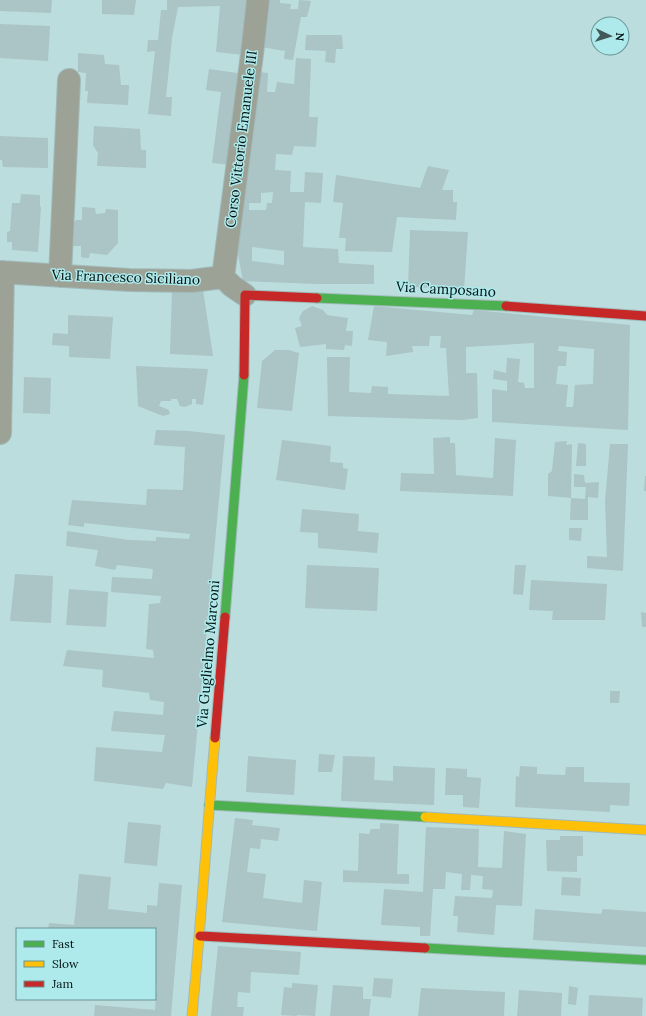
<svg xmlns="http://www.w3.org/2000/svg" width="646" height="1016" font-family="Lora,serif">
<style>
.building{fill:#abc4c5;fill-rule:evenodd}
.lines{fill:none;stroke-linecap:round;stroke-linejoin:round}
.street-casing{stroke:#a0baba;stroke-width:24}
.fast-casing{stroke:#a0baba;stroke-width:11}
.slow-casing{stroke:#a0baba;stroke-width:11}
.jam-casing{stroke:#a0baba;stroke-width:11}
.street{stroke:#9da297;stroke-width:22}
.fast{stroke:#4caf50;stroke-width:9}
.slow{stroke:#ffc107;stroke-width:9}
.jam{stroke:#c62828;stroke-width:9}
.labels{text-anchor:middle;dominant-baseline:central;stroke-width:3;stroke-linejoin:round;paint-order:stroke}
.street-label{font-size:14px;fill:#001112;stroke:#aeeaeb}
</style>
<rect width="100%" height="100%" fill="#bcdddd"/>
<!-- building -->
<path class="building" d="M0 0H52L51 13 0 11Z
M102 0H136L134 15 102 14Z
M167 0H250L243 55 216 52 220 6 178 7 172 38 166 97H172L171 116 148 114 155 51 147 52 148 40H158L161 10H167Z
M270 0H280V3L291 4 290 9H298L299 0 311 1 307 17H301L293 60 284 59 285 51 261 47Z
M0 24 50 26 48 61 0 58Z
M306 35H342L343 49H336L335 63 325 62 326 51 305 50Z
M78 53 104 55 105 64 119 65 121 85H129L128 105 87 103 88 91H85L86 73 78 72Z
M296 58 311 59 309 117H318L316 147 294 146 292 155 276 154 275 170 291 171 290 192H304L305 172 323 173 321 203 305 202 303 247 338 249 339 263 374 265V284H318L243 281 236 244 258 72 268 73 267 92H275L277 82 294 84ZM273 192 272 203H267L266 210H249V203H261V193ZM252 247 284 251V265L252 261Z
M209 69 244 74 231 165 212 163 221 92 206 90Z
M94 126 140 129 141 150H146V168L97 166 98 153 93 145Z
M0 136 48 138V168L3 167 2 160H0Z
M428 166 449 170 442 190H453V202H457L456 220 397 217 392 252 345 251 346 238H339L343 203 333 202 336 175 420 188Z
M21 194 40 195V207L41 206 38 252 12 250V242H7V232L10 231 12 203H20Z
M82 207 95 208 96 214 105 213 106 209 118 210V243L107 255 90 253 89 258H85L81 257V246H71L72 226 76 220H82Z
M410 230 468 232 464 289 408 287Z
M172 290H203L213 356 170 354Z
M312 306 323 310 327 315 348 318 346 331H353L352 346 345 345 344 350 326 349V344L300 347 295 328 302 326 299 318 303 311Z
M374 306 472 315 474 310 630 325 628 430 492 422V389L507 391V381L493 379 494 370 506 373 507 358 520 359 518 382 524 383 525 388H534V343L466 347V373H477L478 418 462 420 328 416 327 357H350L349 392 371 393 372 386 388 387V394L449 396 446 348H440L441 336H430L429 346H412L413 352 386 356 387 342 368 340ZM559 346 594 349 593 384 575 385 573 407H566L568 385 556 384 558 366H566L567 352 558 351Z
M68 315 113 317 110 359 69 357V346L52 345 53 333 68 334Z
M275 350H289L299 353 292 411 257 408 262 361Z
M136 366 208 369 203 405 196 404V399H192V404L185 407 180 406 177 399H171V401H161L159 406 169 410 170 414 163 416 138 406Z
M24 377 51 378 50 414 23 413Z
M156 430 189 431 225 435 192 787 166 783 163 789 94 781 96 747 162 752 165 735 111 731 114 711 163 715 164 702 150 700 149 693 102 687 103 670 63 666 67 650 154 658 153 650 146 649 149 604 160 603 161 596 111 592 112 577 152 579 153 569 117 565 115 570 95 566 98 550 66 546 67 531 129 540 156 541V537L189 539 190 534 84 523V527L68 525 72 500 146 505 147 489 183 490 185 447 154 445Z
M450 437V443H455L456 475 493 478 495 438 516 440 513 496 400 491 401 473 434 474 433 438Z
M282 440 331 446 330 462 343 463V468L348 469 345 490 276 480Z
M567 441 566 445 572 444 571 498 548 496V474L552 471 555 442Z
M578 443 586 444V466H576Z
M610 444H628L623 571 587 568V556L607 557 605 501Z
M574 474 584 475 585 483 599 482 598 498 588 497V520H570L571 498 585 499 586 487H574Z
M645 476H646V491H644Z
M302 509 359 514 358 531 379 533 377 553 318 548V533L300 532Z
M569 528H582L581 541 569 540Z
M307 565 379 568 377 611 305 608Z
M515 565H526L523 595 513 594Z
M15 574 53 576 51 623 10 621Z
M531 580 607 584 605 620H552L553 611 529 610Z
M69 589 108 592 106 627 66 625Z
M641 612 646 613V627H642Z
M610 691H620L619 703H610Z
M319 754 335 755 332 772H318Z
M248 756 296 760 294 795 246 792Z
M343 756 375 757 374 780 393 781V766L435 768 434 805 341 801Z
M520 766 537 767V774L565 775 566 767H584V782L630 783 629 806 610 805V812L515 807 516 776 519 777Z
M446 768 467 769V777L481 778 479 808 463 807V795H445Z
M235 818 253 820 252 825 280 828 278 841 261 839 260 849 250 848 247 872 266 874 263 898 302 903 304 880 322 882 317 931 222 922Z
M128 822 161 825 157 866 124 863Z
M380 823 399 824 397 874H409V884L343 882V870L358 871 359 833 369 834 371 829H380Z
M426 827 479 829 478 867 502 868 504 831 526 834 522 906 496 905 494 935 457 932 458 916H453L455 896 492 898 493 890 482 889 483 876 471 875 470 890H461L462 874 446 872 445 889H433L430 936H420V927L381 925 384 889 423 892Z
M560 836H583V856H577V872L547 871 546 840H560Z
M79 874 111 877 108 909 147 913V905L157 906 159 883 182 885 171 1016H94L95 1005 155 1010 157 983 155 982V929H48L49 923 74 925Z
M562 877 581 878 580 896 561 895Z
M535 909 601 914 603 909 646 912V947L533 940Z
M218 946 301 952 299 975 251 972 250 993 238 992 237 1007H244L243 1016H211Z
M374 978 393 979 391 998 372 996Z
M292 983 318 985 315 1016 297 1015V1016L281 1015 284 987 292 988Z
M333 985 363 987V999H371L369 1016H330Z
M569 986 578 988 576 1005 568 1004Z
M421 988 505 992 504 1016H418Z
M519 990 562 993 561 1016H517Z
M589 995 643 998 642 1016H588Z"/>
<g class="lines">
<defs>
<path id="street" d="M0 272 129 280 191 281 223 277 232 286 245 295
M60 276 69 80
M223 277 252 54 258 0
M0 433 3 272"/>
<path id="fast" d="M317 298 506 306
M225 617 244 375
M209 805 425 817
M425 948 645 960"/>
<path id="slow" d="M425 817 646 830
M192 1016C201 923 207 831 215 738"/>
<path id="jam" d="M506 306 646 316
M244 375 245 295 317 298
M215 738 225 617
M200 936 425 948"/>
</defs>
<!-- street casing -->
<use href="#street" class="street-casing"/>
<!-- fast casing -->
<use href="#fast" class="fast-casing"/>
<!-- slow casing -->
<use href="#slow" class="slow-casing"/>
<!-- jam casing -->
<use href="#jam" class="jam-casing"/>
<!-- street -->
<use href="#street" class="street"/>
<!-- fast -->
<use href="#fast" class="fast"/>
<!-- slow -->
<use href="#slow" class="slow"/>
<!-- jam -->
<use href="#jam" class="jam"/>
</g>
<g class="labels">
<!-- street labels -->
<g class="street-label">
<text transform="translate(241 139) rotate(-83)">Corso Vittorio Emanuele III</text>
<text transform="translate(126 277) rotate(2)">Via Francesco Siciliano</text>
<text transform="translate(446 289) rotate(3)">Via Camposano</text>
<text transform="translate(208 654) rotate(-85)">Via Guglielmo Marconi</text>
</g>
</g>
<!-- legend -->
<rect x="16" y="928" width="140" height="72" fill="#aeeaeb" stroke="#689394"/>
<rect x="24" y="941" width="20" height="6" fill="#4caf50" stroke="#689394"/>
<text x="52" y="948" font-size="12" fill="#001112">Fast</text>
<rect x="24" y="961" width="20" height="6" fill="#ffc107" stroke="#689394"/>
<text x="52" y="968" font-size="12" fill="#001112">Slow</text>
<rect x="24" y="981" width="20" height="6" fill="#c62828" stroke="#689394"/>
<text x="52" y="988" font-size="12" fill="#001112">Jam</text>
<!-- north arrow -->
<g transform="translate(610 36) rotate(94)"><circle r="19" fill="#aeeaeb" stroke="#689394"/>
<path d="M0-3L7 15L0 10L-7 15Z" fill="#425859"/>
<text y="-6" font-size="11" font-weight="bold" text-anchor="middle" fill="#001112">N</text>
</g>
</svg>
